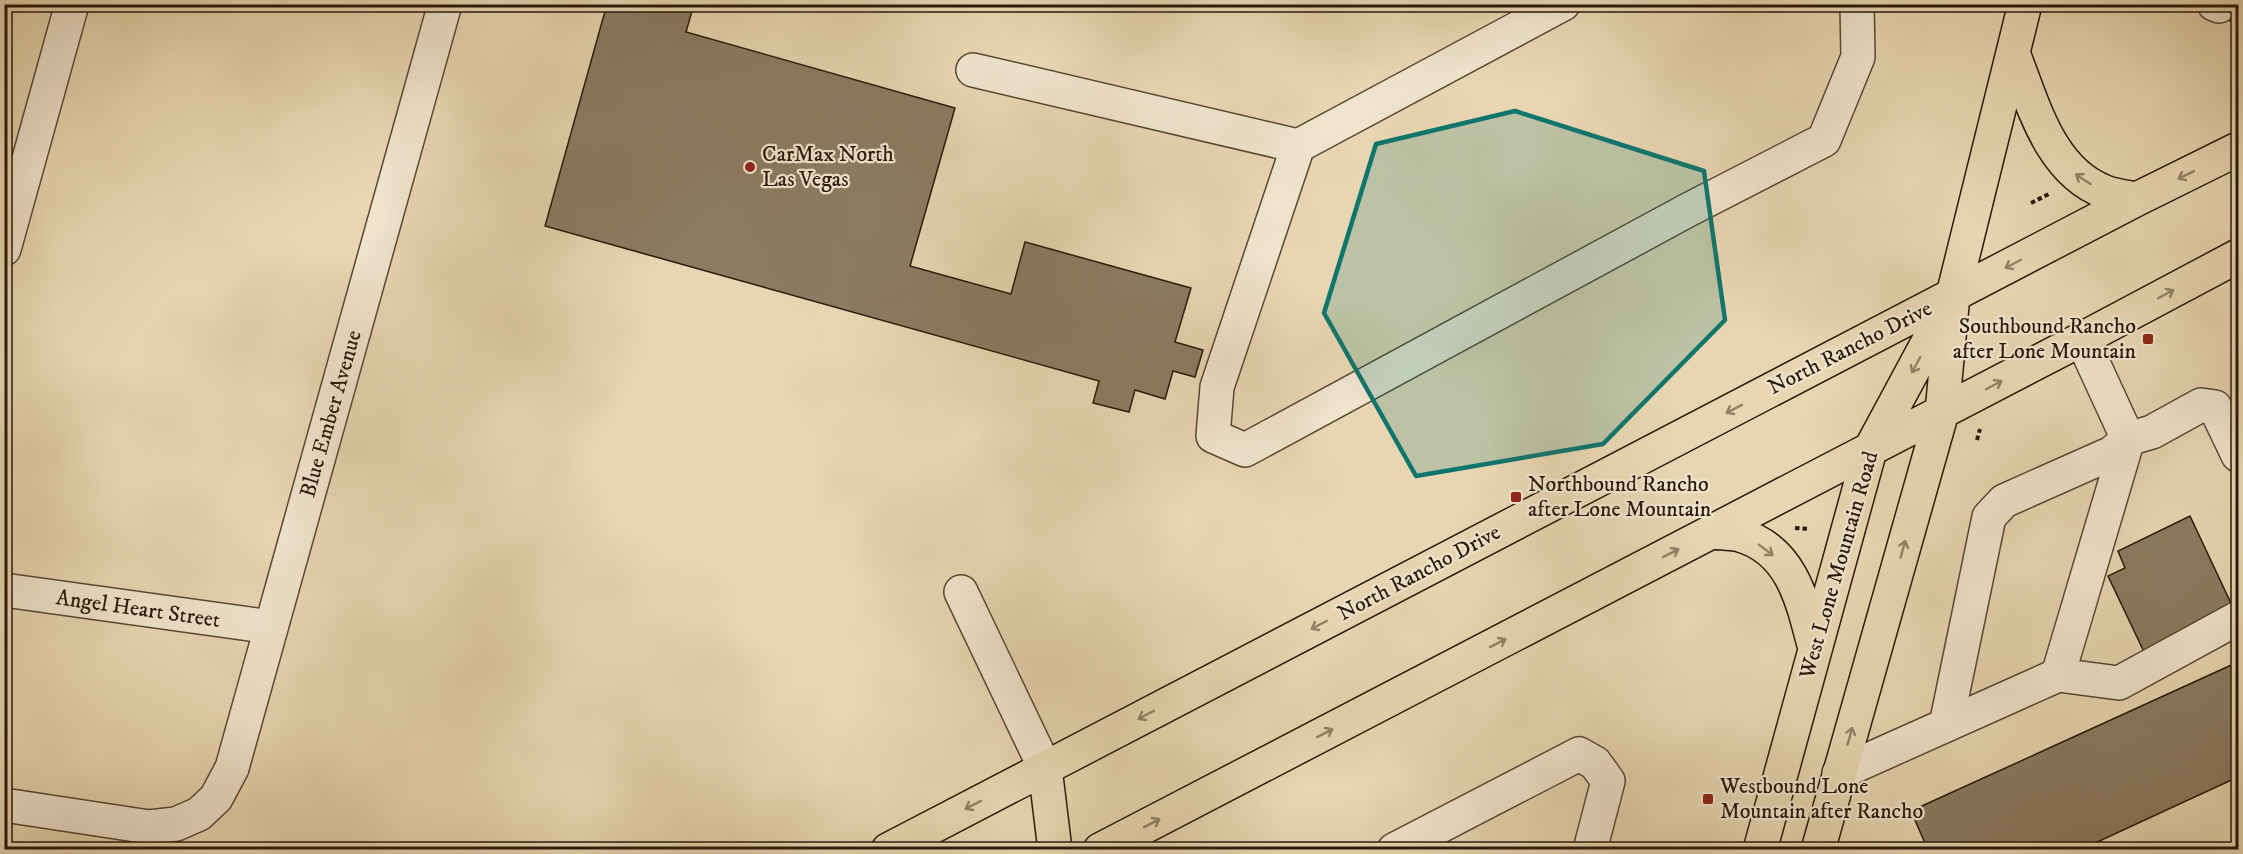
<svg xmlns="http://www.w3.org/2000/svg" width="2243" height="854" font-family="'IM FELL DW Pica',serif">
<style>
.building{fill:#8c7b61;stroke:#29190a;stroke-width:1.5}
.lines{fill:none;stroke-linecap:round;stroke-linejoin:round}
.minor-casing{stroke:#594834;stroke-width:36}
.major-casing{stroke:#29190a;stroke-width:36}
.path{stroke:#29190a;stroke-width:4;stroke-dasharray:4.5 3;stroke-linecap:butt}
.minor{stroke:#f0e4cd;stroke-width:33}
.major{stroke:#e8d6b2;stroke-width:33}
.oneway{stroke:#928166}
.marked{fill:#0f766e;fill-opacity:0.2;stroke:#0f766e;stroke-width:4.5;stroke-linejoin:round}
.poi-dot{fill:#8f2418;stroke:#f0e4cd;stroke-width:2}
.labels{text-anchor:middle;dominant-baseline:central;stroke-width:4.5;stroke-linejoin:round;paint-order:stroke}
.poi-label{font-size:22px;fill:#29190a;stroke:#f0e4cd;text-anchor:start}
.street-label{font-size:22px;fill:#29190a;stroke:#f0e4cd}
</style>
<rect width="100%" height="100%" fill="#e8d6b2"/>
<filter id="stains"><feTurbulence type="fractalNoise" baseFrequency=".00333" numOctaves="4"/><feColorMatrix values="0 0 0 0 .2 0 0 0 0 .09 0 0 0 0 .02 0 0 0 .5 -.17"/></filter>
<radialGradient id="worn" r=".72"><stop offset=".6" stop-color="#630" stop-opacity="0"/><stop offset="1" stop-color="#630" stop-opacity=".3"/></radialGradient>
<!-- building -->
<path class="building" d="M607 4H694L686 32 955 108 910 266 1011 294 1025 242 1191 288 1175 342 1203 350 1195 377 1173 371 1165 399 1135 390 1129 412 1093 403 1099 381 545 226Z
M2219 4H2238V23L2215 17Z
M2190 516 2236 614 2146 656 2108 576 2125 568 2118 551Z
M2238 662V777L2080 850H1928L1911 811Z"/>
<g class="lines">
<defs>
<path id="minor" d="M1563 4 1298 146 1217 387 1213 436 1245 450 1688 210 1824 140 1858 57 1857 4
M2214 4 2219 6
M973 70 1298 146
M4 249 72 4
M2082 339 2128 439 2152 432 2201 405 2215 407 2238 455
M4 590 271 627
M961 592 1045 768
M2058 675 2128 439
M1946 725 1989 517 2004 501 2112 453 2128 439
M1839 773 2058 675 2119 683 2238 618
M4 805 149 827 176 824 199 814 216 798 232 768 445 4
M1394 850 1579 754 1595 763 1608 781 1590 850"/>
<path id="major" d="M2013 53C2033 103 2049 171 2105 192 2115 196 2127 197 2137 199
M1712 532C1721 533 1731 533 1740 535 1793 550 1803 603 1815 649
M1045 768 1055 850
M888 850 2137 199 2238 149
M1100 850 2082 339 2238 256
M1760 850 1870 450 1947 307
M1818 850 1942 412 1953 295 2025 4"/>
</defs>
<!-- minor casing -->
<use href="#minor" class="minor-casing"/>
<!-- major casing -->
<use href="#major" class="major-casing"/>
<!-- path -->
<path class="path" d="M2031 203 2049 194
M1977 440 1980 429
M1795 528 1809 529"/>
<!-- minor -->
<use href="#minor" class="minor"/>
<!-- major -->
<use href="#major" class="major"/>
</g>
<!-- one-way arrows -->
<defs><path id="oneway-shaft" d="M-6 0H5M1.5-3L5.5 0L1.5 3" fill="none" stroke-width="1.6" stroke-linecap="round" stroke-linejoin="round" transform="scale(1.5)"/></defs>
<g class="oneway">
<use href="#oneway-shaft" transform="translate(2186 175) rotate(154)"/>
<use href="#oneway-shaft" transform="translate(2083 179) rotate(-147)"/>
<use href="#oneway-shaft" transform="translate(2013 264) rotate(152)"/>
<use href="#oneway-shaft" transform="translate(2166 294) rotate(-28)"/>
<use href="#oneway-shaft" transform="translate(1916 365) rotate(118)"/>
<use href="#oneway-shaft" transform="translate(1994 385) rotate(-28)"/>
<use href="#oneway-shaft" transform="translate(1734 409) rotate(153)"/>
<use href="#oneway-shaft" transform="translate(1903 549) rotate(-74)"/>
<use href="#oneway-shaft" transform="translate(1766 550) rotate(37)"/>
<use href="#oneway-shaft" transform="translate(1671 553) rotate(-27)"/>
<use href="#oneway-shaft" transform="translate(1319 625) rotate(152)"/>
<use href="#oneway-shaft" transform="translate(1498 643) rotate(-27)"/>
<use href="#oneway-shaft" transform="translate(1146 715) rotate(152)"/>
<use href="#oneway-shaft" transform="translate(1325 733) rotate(-27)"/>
<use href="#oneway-shaft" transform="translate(1850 736) rotate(-74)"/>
<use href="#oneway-shaft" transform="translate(973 805) rotate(153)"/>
<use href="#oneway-shaft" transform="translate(1152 823) rotate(-27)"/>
</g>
<!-- marked area -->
<path class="marked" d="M1515 111 1704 171 1725 320 1603 444 1416 476 1324 313 1376 144Z"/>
<!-- markers -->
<g class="poi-dot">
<circle cx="750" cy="167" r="6"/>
<rect x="2142" y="333" width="12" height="12" rx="3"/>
<rect x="1510" y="491" width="12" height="12" rx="3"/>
<rect x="1702" y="793" width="12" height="12" rx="3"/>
</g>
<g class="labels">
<!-- poi labels -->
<g class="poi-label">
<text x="762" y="154">CarMax North<tspan x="762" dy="25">Las Vegas</tspan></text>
<text x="2136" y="326" text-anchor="end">Southbound Rancho<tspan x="2136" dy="25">after Lone Mountain</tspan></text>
<text x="1528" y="484">Northbound Rancho<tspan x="1528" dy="25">after Lone Mountain</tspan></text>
<text x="1720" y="786">Westbound Lone<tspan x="1720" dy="25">Mountain after Rancho</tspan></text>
</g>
<!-- street labels -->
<g class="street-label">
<text transform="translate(1850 348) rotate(-27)">North Rancho Drive</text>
<text transform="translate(331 414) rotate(-74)">Blue Ember Avenue</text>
<text transform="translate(1839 565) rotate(-74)">West Lone Mountain Road</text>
<text transform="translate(1419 573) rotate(-28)">North Rancho Drive</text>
<text transform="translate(138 609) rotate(8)">Angel Heart Street</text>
</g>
</g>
<!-- margin -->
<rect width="2243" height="854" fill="none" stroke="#e8d6b2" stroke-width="24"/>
<rect x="6" y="6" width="2231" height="842" fill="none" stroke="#29190a" stroke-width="3"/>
<rect x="12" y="12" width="2219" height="830" fill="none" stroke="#29190a" stroke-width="1.5"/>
<rect width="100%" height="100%" filter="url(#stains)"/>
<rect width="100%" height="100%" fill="url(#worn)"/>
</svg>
